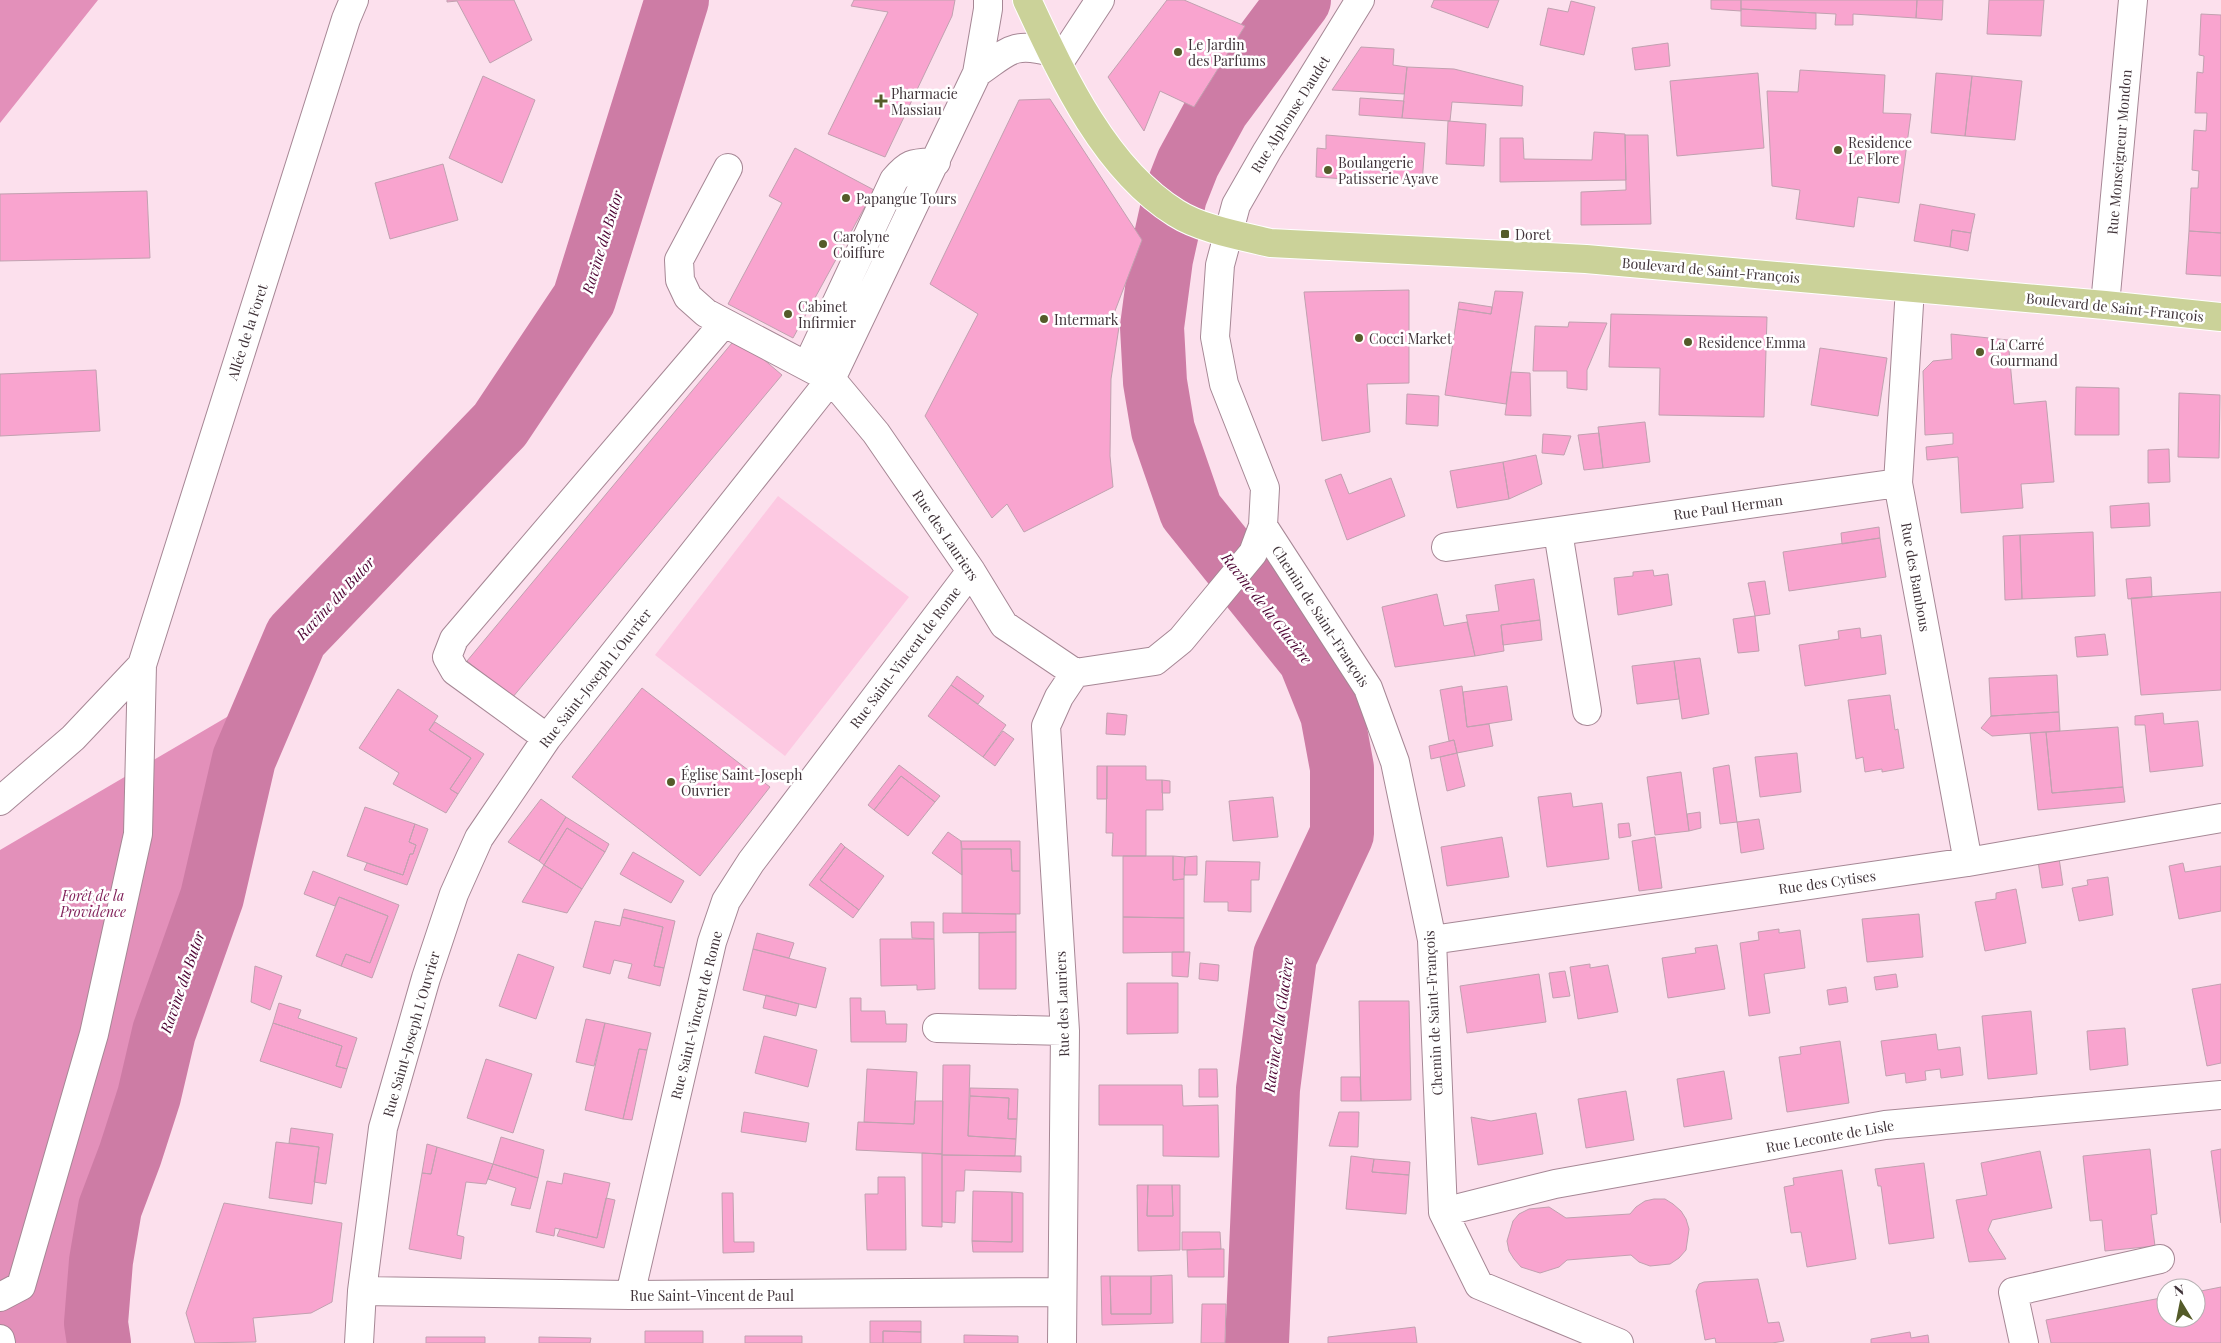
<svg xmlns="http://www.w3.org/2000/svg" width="2221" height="1343" font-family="'Playfair Display',serif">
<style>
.green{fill:#fdc9e2}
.forest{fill:#e390ba}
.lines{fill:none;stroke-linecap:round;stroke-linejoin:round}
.river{stroke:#cd7ca5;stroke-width:64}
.building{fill:#f9a4cf;stroke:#c1a1b0}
.minor-casing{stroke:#a68795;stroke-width:30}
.major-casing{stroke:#fff;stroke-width:30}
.minor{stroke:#fff;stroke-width:28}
.major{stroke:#cbd299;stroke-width:28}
.poi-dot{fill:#545b29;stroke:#fff;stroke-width:2}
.labels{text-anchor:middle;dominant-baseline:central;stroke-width:5;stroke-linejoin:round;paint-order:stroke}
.poi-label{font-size:14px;fill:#41343a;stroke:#fff;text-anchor:start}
.street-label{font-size:14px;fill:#41343a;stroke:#fff}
.park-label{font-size:14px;font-style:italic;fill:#81215a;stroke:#fff}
.water-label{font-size:15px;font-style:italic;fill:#4e0333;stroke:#fff}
</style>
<rect width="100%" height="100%" fill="#fce0ed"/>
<!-- green -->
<path class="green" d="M778 496 909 597 785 756 655 655Z"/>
<!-- forest -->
<path class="forest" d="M0 0H98L0 123Z
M244 707 85 1264 93 1343H0V850Z"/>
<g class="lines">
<!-- river -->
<path class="river" d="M99 1343 96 1323 101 1261 110 1208 130 1155 149 1096 164 1032 212 897 244 759 296 637 500 425 584 299 677 0
M1257 1343 1268 1089 1285 956 1342 834V768L1332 714 1310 659 1191 511 1163 430 1155 382 1152 327 1161 259 1175 196 1188 163 1218 108 1299 0"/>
</g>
<!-- building -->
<path class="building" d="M447 0H514L532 40 490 63 457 1 447 2Z
M854 0H955L952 16 885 157 828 134 888 12 851 6Z
M1167 0H1184L1245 26 1194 107 1160 91 1144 131 1108 77Z
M1434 0H1499L1488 28 1431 7Z
M1711 0H1741V11L1711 9Z
M1741 0H1917L1916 18 1853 14V25H1835L1836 14 1741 9Z
M1917 0H1943L1942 20 1916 18Z
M1989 0H2044L2041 36 1987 34Z
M1571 1 1595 7 1584 55 1540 45 1548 8 1568 12Z
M1741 9 1816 13V29L1741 26Z
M2201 14 2221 15V233L2189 231 2191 188H2198L2199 171 2192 170 2194 130 2206 131 2207 113H2195L2197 72 2203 73 2204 56 2199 55Z
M1668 43 1670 66 1635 70 1632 48Z
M1361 47 1394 49 1393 65 1407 67 1404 94 1332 90Z
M1407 67 1454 69 1523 86 1522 106 1452 102 1450 121 1402 118Z
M1800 70 1885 75 1883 113 1911 114 1899 203 1858 197 1854 227 1796 219 1800 190 1772 186 1767 91 1798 92Z
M1758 73 1764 148 1677 156 1670 81Z
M1936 73 1972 76 1965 136 1931 133Z
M483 76 535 100 502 183 449 158Z
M1972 76 2022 81 2015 140 1965 136Z
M1360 98 1404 101 1402 118 1359 115Z
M1050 99 1142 240 1110 324 1119 327 1111 379 1110 456 1113 487 1024 532 1007 504 992 518 925 416 978 314 930 284 1019 100Z
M1448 121 1486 124 1484 166 1446 164Z
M1594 132 1625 134 1626 180 1500 182V138H1523L1524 159 1592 160Z
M1326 135 1425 143 1422 184 1316 177 1317 148 1326 149Z
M1625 135H1648L1651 224 1581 225V192L1626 190Z
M795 148 874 190 793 338 728 304 782 203 769 196Z
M443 164 458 220 390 239 375 183Z
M147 191 150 258 0 261V194Z
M1920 204 1975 214 1971 233 1952 230 1950 247 1914 241Z
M1952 230 1971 233 1968 251 1950 247Z
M2189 231 2221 233V276L2186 274Z
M1409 290V383L1367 384 1370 432 1322 441 1304 292Z
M1495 291 1523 292 1506 404 1445 395 1458 309 1491 314Z
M1459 302 1492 307 1491 314 1458 309Z
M1611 314 1767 317 1764 417 1659 415 1660 368 1609 367Z
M1569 322 1607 323 1587 370V390L1567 388V371H1533L1535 326 1568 327Z
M1951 334 2008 340 2014 404 2046 401 2054 482 2021 484 2023 508 1961 513 1958 457 1927 460 1926 447 1953 444V433L1925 435 1923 371 1933 361 1952 359Z
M737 337 782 375 512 698 467 661Z
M1820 348 1887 358 1878 416 1811 405Z
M96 370 100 431 0 436V374Z
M1511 372 1530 373 1531 416 1505 415Z
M2076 387 2119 388V435H2075Z
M2179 393 2220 395 2219 458 2178 457Z
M1407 394 1439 396 1438 426 1406 424Z
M1645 422 1650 462 1603 468 1598 427Z
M1599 433 1603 468 1584 470 1578 435Z
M1543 434 1571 436 1564 455 1542 453Z
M2169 449 2170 482 2148 483V450Z
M1536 455 1542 484 1509 499 1503 462Z
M1503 462 1509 499 1457 508 1450 471Z
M1341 474 1349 494 1391 478 1405 516 1347 540 1325 480Z
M2149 503 2150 526 2111 528 2110 506Z
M1879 527 1880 538 1842 544 1841 533Z
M2093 532 2095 596 2022 599 2020 535Z
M2020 535 2022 599 2005 600 2003 536Z
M1880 538 1886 577 1789 591 1783 552Z
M1653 570 1654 576 1668 574 1672 605 1618 615 1614 578 1633 576V572Z
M2151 577 2152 597 2128 599 2126 579Z
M1534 579 1540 620 1501 625 1504 651 1475 656 1466 615 1499 611 1495 585Z
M1765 581 1770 614 1755 616 1748 583Z
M2221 592V690L2141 695 2131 598Z
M1437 594 1444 626 1467 622 1475 656 1395 667 1382 607Z
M1755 616 1759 651 1738 653 1733 619Z
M1540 620 1542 640 1503 645 1501 625Z
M1860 628 1861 638 1881 635 1886 674 1805 686 1799 645 1839 639 1838 631Z
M2105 634 2108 655 2077 657 2075 637Z
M1700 658 1709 714 1682 719 1674 661Z
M1674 661 1679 699 1637 704 1632 666Z
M2057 675 2059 712 1991 716 1989 678Z
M957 676 984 696 978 704 951 685Z
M951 685 1006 725 983 757 928 716Z
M1462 686 1467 727 1489 724 1493 746 1457 753 1454 740 1449 741 1440 690Z
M1507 686 1512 720 1467 727 1463 692Z
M642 688 770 787 700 876 572 777Z
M398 689 438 716 429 730 471 758 450 789 458 794 446 813 393 784 399 773 359 748Z
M1890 695 1895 730 1898 729 1904 768 1882 772V769L1865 772 1863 757 1856 759 1848 700Z
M2059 712 2060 731 1992 736 1981 728 1991 716Z
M1107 713 1127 715 1125 735 1106 734Z
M2163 713 2164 724 2198 721 2203 766 2150 772 2145 725H2135V716Z
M435 722 484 754 458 794 450 789 471 758 429 730Z
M2118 727 2123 787 2052 793 2046 732Z
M1003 731 1014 739 995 766 983 757Z
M2046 732 2052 793 2123 787 2125 802 2038 810 2030 733Z
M1454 740 1457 753 1431 759 1429 746Z
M1457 753 1465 786 1447 791 1440 757Z
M1797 753 1801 792 1760 797 1755 757Z
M899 765 940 796 935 802 901 776 874 810 868 805Z
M1729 765 1737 822 1720 824 1713 768Z
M1097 766H1107V799H1097Z
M1107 766H1146V780H1162L1163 810H1146V856H1112L1113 833H1106Z
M1681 772 1689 831 1655 835 1647 777Z
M901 776 935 802 908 836 874 810Z
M1162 780 1170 781V793H1162Z
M1571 793 1573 807 1602 803 1609 859 1547 867 1538 797Z
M1273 797 1278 837 1233 841 1229 801Z
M541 799 566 817 539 861 508 842Z
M365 807 415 824 409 842 416 845 413 854H410L403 875 347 856Z
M1700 812 1701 828 1689 831 1687 814Z
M566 817 609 844 605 852 567 828 544 865 539 861Z
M1759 819 1764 849 1741 853 1737 822Z
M1629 823 1631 836 1619 838 1618 824Z
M415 824 428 829 407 885 364 870 367 863 403 875 410 854H413L416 845 409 842Z
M567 828 605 852 582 889 544 865Z
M948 832 961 841 962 875 932 853Z
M1502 837 1509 877 1447 886 1441 847Z
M1655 837 1662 888 1639 891 1632 841Z
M961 841H1020V871H1012L1011 849H962Z
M841 843 845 847 820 880 859 910 853 918 809 885Z
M845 847 884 876 859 910 820 880Z
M962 849H1011L1012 871H1020V914L962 913Z
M633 852 684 881 671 903 620 874Z
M1123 856H1173V880L1184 879V918L1123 917Z
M1173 856 1185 857 1184 879 1173 880Z
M1197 856V875H1184L1185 857Z
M2059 858 2063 885 2042 888 2038 861Z
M1206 861 1260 862 1259 880H1251V912L1228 911V902H1204Z
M2183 863 2185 872 2221 866V911L2179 919 2169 866Z
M544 865 582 889 567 913 522 902Z
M313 871 399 905 372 978 341 966 346 954 370 963 388 916 339 897 335 906 304 894Z
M2108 877 2113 915 2079 921 2072 888 2088 885 2087 880Z
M2016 889 2026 943 1985 951 1975 902 1996 899V893Z
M339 897 388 916 370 963 346 954 341 966 316 956Z
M624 909 675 921 664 968 654 966 663 927 622 917Z
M943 913 1016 914V932L943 933Z
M1919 914 1923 957 1867 962 1862 919Z
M622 917 663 927 654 966 664 968 660 986 628 978 632 964 614 960 610 974 583 967 595 921 620 926Z
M1123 917 1184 918V952L1123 953Z
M911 922H934V939L912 938Z
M1779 929V933L1800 930 1805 968 1764 974 1770 1013 1749 1016 1740 943 1759 940 1758 932Z
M1016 932V989H979V933Z
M757 933 794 943 789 958 753 949Z
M880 939H934L935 989 917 990V985L881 986Z
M1717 945 1725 989 1668 998 1662 958 1696 953 1695 948Z
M753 949 826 968 816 1008 743 990Z
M1172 952H1190L1188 977 1172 976Z
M518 954 554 967 536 1019 499 1006Z
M1200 963 1219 965 1218 981 1199 979Z
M1590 964V968L1608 965 1618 1012 1578 1019 1570 967Z
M255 966 282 976 270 1010 251 1002Z
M1565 971 1570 996 1553 998 1549 973Z
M1539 974 1546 1022 1467 1033 1460 986Z
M1896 974 1898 987 1876 990 1874 977Z
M1127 983H1178V1033L1127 1034Z
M2221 984V1063L2207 1066 2192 989Z
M1846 987 1848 1002 1829 1005 1827 990Z
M766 995 799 1004 796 1016 763 1008Z
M850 998H861V1011H885L886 1024H907L906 1042H851Z
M1359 1001H1409L1411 1100 1361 1101Z
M279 1003 301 1010 298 1018 357 1038 347 1069 336 1066 342 1046 273 1023Z
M2031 1011 2037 1074 1988 1079 1982 1016Z
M586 1019 605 1023 594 1066 576 1062Z
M273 1023 342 1046 336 1066 347 1069 341 1088 260 1061Z
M605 1023 651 1033 647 1050 639 1049 623 1119 585 1110Z
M2125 1028 2128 1065 2090 1070 2087 1031Z
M1936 1034 1938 1050 1960 1047 1963 1075 1941 1078 1940 1069 1925 1071 1926 1080 1906 1083 1905 1073 1886 1076 1881 1041Z
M764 1036 817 1050 808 1087 755 1073Z
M1840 1041 1849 1103 1787 1112 1779 1057 1801 1054 1800 1047Z
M639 1049 647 1050 632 1120 623 1119Z
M486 1059 532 1074 513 1133 467 1118Z
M943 1065H970L968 1136 1016 1139 1015 1156 942 1155Z
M867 1069 917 1072 914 1124 864 1122Z
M1199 1069H1217L1218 1097H1199Z
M1724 1071 1732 1119 1684 1127 1677 1079Z
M1341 1077H1360L1361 1101H1341Z
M1099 1085H1182L1183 1106 1218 1105 1219 1157 1163 1156V1125H1099Z
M970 1088 1018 1089 1017 1119H1008L1009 1098 970 1096Z
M1626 1091 1634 1140 1586 1148 1578 1099Z
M970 1096 1009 1098 1008 1119H1017L1016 1139 968 1136Z
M915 1101H943L942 1154 856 1150 858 1122 914 1124Z
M744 1112 809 1123 806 1142 741 1132Z
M1339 1112H1359L1358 1147 1329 1146Z
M1536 1113 1543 1154 1478 1165 1471 1117 1491 1121Z
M291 1128 333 1134 326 1184 314 1182 319 1147 289 1143Z
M501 1137 544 1150 538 1178 493 1164Z
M276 1142 319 1147 312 1204 269 1198Z
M427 1144 437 1147 431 1174 422 1173Z
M437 1147 493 1164 486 1184 466 1182 457 1235 464 1237 461 1259 409 1249 422 1173 431 1174Z
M2150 1149 2157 1214 2151 1215 2155 1246 2105 1251 2102 1220 2090 1221 2083 1156Z
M2221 1149V1223L2211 1151Z
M2040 1151 2052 1208 1992 1220 1988 1230 2006 1259 1969 1262 1956 1200 1987 1195 1981 1163Z
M922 1153 942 1154V1227L922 1226Z
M942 1155 1021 1156V1172L965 1170 964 1191H956L955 1223 942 1222Z
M1351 1156 1374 1159 1372 1172 1409 1175 1406 1214 1346 1209Z
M1374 1159 1410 1162 1409 1175 1372 1172Z
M1924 1163 1934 1238 1889 1244 1881 1186H1878L1875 1169Z
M493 1164 538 1178 530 1209 511 1205 516 1188 488 1179Z
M1842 1170 1856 1259 1807 1267 1801 1232 1791 1233 1784 1187 1794 1185 1793 1178Z
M564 1173 610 1183 597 1238 555 1228 554 1236 536 1232 547 1181 562 1184Z
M878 1177H905L906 1250H867L865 1194H878Z
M1137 1185H1148L1147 1216H1173L1172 1185H1180V1250L1138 1251Z
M1148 1185H1172L1173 1216H1147Z
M973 1191 1012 1192V1242L972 1241Z
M1012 1192 1023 1193V1252H973L972 1241 1012 1242Z
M722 1193H733L734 1242H754V1252L723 1253Z
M606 1198 615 1200 604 1248 557 1236 560 1229 597 1238Z
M1654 1199H1665L1673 1204 1681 1211 1686 1219 1689 1229 1686 1250 1679 1258 1670 1264 1650 1266 1639 1262 1631 1255 1567 1260 1559 1267 1540 1273 1521 1267 1514 1259 1509 1251 1507 1241 1513 1221 1519 1214 1529 1209 1549 1207 1566 1218 1630 1214 1636 1207 1645 1201Z
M224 1203 342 1223 332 1302 311 1313 253 1318 256 1342 195 1343 186 1313Z
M1182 1232H1220L1221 1249 1182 1250Z
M1212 1249H1224V1277H1188L1187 1250Z
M1172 1275 1173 1323 1102 1325 1101 1276H1110L1111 1314H1151V1276Z
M1110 1276H1151V1314H1111Z
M1758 1279 1768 1323 1779 1322 1784 1341 1772 1343H1716L1715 1338 1705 1340 1696 1291 1699 1284 1704 1282Z
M2221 1287V1343H2051L2046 1320 2166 1297V1318H2196V1292Z
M1202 1304H1226L1225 1343H1201Z
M870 1321H921V1332L883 1331V1343H870Z
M1415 1327 1417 1343H1328V1337Z
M645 1331H703V1343H645Z
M883 1331 921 1332V1343H883Z
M1910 1332 1911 1338 1928 1335 1929 1343H1871V1339Z
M964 1335 1018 1336V1343H964Z
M745 1336H802V1343H745Z
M426 1337H485V1343H426Z
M539 1337 591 1338 590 1343H539Z"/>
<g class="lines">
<defs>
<path id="minor" d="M1360 0 1267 151 1236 205 1220 265 1215 337 1224 384 1265 488 1263 526 1368 688 1395 762 1432 940 1443 1212 1479 1285 1619 1343
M1058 64 1100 0
M977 73C1008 52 1012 41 1051 52
M728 168 679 260 680 280 688 297 706 313 831 379 876 433 971 571 1004 625 1075 673 1155 661 1181 640 1253 553 1263 526
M1910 288 1898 483 1968 862
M2105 305 2133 0
M807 366 894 180C909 162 913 163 936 162
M1558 532 1587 711
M1446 547 1898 483
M547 738 455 671 447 657 454 639 724 323
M0 801 73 738 142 665
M1432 940 1968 862 2221 818
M937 1028 1065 1031
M1443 1212 1555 1184 1885 1125 2221 1095
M362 1291 630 1295 1062 1292
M630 1295 712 942 726 901 751 862 971 571
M0 1297 21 1286 94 1034 138 834 142 665 346 19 354 0
M0 1339 1 1343
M359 1343 362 1291 383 1128 426 978 454 894 479 838 547 738 831 379 977 73 988 9V0
M1062 1343 1065 1031 1046 726 1059 697 1075 673
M2024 1343 2013 1292 2160 1259"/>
<path id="major" d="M1027 0C1062 75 1104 168 1176 213 1201 229 1241 236 1270 243L1586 259 2105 305 2221 317"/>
</defs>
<!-- minor casing -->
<use href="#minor" class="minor-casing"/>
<!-- major casing -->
<use href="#major" class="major-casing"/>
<!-- minor -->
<use href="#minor" class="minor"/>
<!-- major -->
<use href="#major" class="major"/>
</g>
<!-- markers -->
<g class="poi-dot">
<circle cx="1178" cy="52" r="5"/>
<path d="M878.5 93.5h5v5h5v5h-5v5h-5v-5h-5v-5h5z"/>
<circle cx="1838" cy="150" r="5"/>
<circle cx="1328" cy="170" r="5"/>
<circle cx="846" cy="198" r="5"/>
<rect x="1500" y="229" width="10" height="10" rx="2.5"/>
<circle cx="823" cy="244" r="5"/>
<circle cx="788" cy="314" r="5"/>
<circle cx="1044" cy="319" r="5"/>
<circle cx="1359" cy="338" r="5"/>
<circle cx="1688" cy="342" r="5"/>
<circle cx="1980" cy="352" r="5"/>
<circle cx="671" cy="782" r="5"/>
</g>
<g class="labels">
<!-- poi labels -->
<g class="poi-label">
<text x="1188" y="44">Le Jardin<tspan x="1188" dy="16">des Parfums</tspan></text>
<text x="891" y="93">Pharmacie<tspan x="891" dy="16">Massiau</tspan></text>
<text x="1848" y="142">Residence<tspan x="1848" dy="16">Le Flore</tspan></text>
<text x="1338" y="162">Boulangerie<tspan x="1338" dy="16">Patisserie Ayave</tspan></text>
<text x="856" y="198">Papangue Tours</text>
<text x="1515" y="234">Doret</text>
<text x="833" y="236">Carolyne<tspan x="833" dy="16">Coiffure</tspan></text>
<text x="798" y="306">Cabinet<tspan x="798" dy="16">Infirmier</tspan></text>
<text x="1054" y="319">Intermark</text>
<text x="1369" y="338">Cocci Market</text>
<text x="1698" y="342">Residence Emma</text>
<text x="1990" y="344">La Carré<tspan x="1990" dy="16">Gourmand</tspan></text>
<text x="681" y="774">Église Saint-Joseph<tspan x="681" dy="16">Ouvrier</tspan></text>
</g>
<!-- street labels -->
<g class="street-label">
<text transform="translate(1290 114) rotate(-58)">Rue Alphonse Daudet</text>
<text transform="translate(2119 152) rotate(-85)">Rue Monseigneur Mondon</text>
<text transform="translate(1711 270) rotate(5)">Boulevard de Saint-François</text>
<text transform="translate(2115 307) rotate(6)">Boulevard de Saint-François</text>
<text transform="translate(247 332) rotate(-72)">Allée de la Foret</text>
<text transform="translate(1728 507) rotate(-8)">Rue Paul Herman</text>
<text transform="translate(946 535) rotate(56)">Rue des Lauriers</text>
<text transform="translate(1916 577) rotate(80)">Rue des Bambous</text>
<text transform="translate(1321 616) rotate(57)">Chemin de Saint-François</text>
<text transform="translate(905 657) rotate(-53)">Rue Saint-Vincent de Rome</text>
<text transform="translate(595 678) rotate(-52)">Rue Saint-Joseph L'Ouvrier</text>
<text transform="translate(1827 882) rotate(-8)">Rue des Cytises</text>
<text transform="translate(1062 1004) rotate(-92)">Rue des Lauriers</text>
<text transform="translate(1433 1013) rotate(-93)">Chemin de Saint-François</text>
<text transform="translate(696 1015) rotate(-76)">Rue Saint-Vincent de Rome</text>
<text transform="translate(411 1034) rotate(-74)">Rue Saint-Joseph L'Ouvrier</text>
<text transform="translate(1830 1136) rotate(-10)">Rue Leconte de Lisle</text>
<text x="712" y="1295">Rue Saint-Vincent de Paul</text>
</g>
<!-- park labels -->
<g class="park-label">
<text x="93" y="895">Forêt de la<tspan x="93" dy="16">Providence</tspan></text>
</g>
<!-- water labels -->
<g class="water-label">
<text transform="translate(602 242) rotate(-73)">Ravine du Butor</text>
<text transform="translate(335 598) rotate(-47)">Ravine du Butor</text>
<text transform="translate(1267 608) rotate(52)">Ravine de la Glacière</text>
<text transform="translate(182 982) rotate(-71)">Ravine du Butor</text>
<text transform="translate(1278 1025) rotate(-82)">Ravine de la Glacière</text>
</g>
</g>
<!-- north arrow -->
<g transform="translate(2181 1303) rotate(350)"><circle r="24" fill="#ffffff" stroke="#b3aeb0"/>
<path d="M0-4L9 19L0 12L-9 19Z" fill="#545b29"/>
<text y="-8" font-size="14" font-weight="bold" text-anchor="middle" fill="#41343a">N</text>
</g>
</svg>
